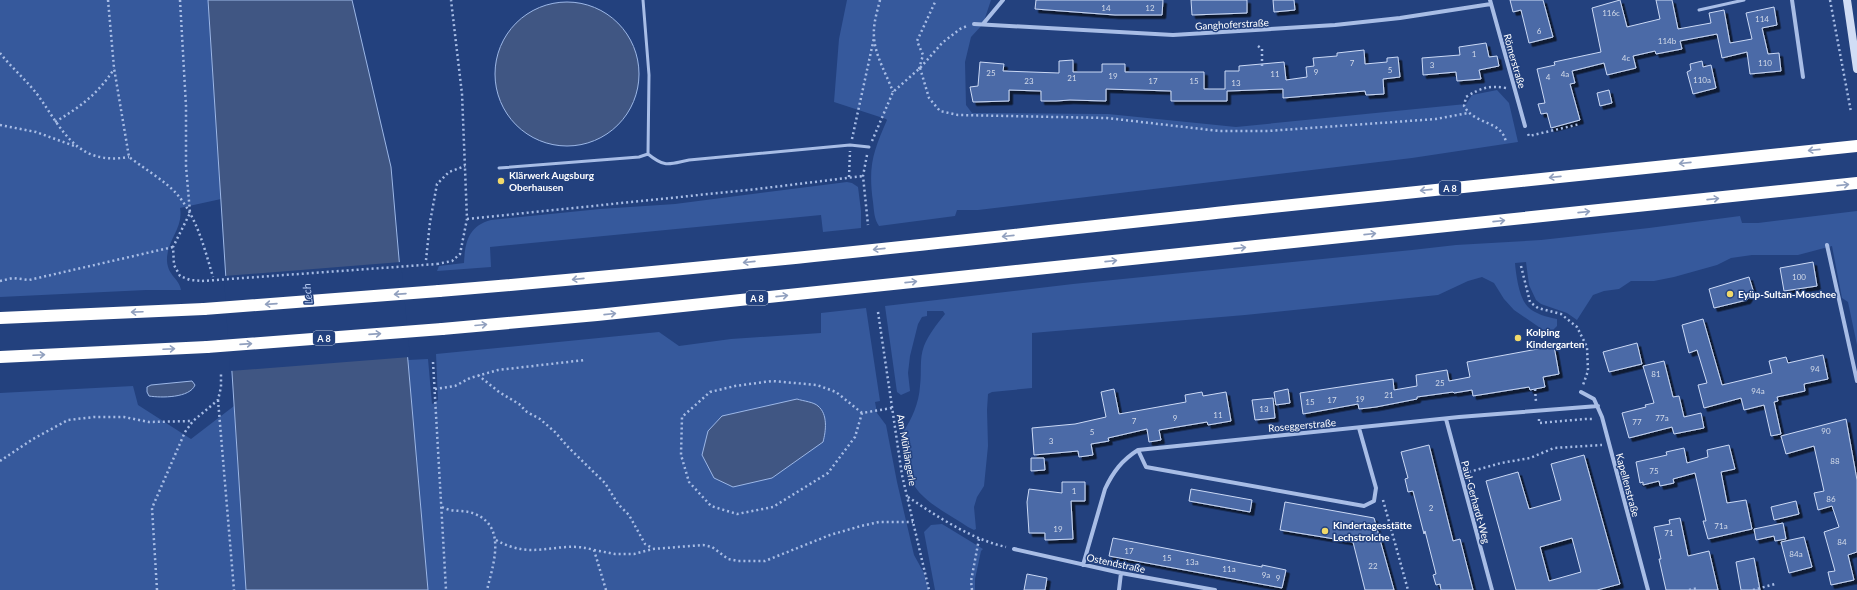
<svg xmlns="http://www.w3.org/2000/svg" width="1857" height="590" font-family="Lato,sans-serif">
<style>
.green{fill:#36599c}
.water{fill:#405683;stroke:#9cb7e7}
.pier{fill:#23417e}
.building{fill:#4b6aa7;stroke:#cbd9f5;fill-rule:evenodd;filter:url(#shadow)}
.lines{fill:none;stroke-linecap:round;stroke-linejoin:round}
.path{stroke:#a8bde6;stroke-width:2.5;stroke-dasharray:2 3;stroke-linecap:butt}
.lane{stroke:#a8bde6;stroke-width:3}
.street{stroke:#a8bde6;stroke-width:4}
.secondary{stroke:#d1ddf5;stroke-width:8}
.highway{stroke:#fff;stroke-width:12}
.path-bridge{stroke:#a8bde6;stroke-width:2.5;stroke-dasharray:2 3;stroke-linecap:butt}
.highway-bridge{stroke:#fff;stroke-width:12}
.oneway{stroke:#91a0be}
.poi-dot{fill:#f1d96a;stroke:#23417e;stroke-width:1.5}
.labels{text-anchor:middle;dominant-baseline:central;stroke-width:3;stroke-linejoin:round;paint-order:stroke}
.number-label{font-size:8px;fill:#d2dae9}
.shield{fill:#23417e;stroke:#bdc6d8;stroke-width:1}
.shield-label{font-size:9px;font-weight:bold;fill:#fff}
.street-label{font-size:10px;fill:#fff;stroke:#23417e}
.poi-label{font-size:10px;font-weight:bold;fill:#fff;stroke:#23417e;text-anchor:start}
.water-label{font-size:11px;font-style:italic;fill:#b3c7ee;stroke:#23417e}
</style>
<defs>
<filter id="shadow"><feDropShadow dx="3.5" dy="3.5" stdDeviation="0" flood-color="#0009"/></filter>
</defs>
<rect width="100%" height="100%" fill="#23417e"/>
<!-- green -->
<path class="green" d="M0 0H208L221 199 180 208C184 228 166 241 167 261 168 276 179 278 181 290H146L0 297Z
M847 0H991L983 24 971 37 965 62 966 105 972 113 1108 114 1236 127 1466 104 1472 95 1497 90 1509 103 1518 142 1412 158 978 210H957L955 216 879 226C874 219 874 210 873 202 868 166 873 152 887 120L886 119 834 102 839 39Z
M847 182 852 183 858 187 861 211V228L823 232 821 215 490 247 491 267 437 271 439 266 464 263C465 241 469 226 491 220L600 209 675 204Z
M1857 211V345L1848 302 1842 298 1832 246 1798 255H1752L1731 258 1717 265 1674 277 1654 281H1631L1619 289 1604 291 1593 295 1577 320 1567 313 1541 304 1536 300 1529 285 1526 262 1515 263C1516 275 1519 298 1528 307 1535 314 1547 317 1557 319V326L1549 334 1514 310 1504 299 1494 283 1482 277 1468 281 1438 295 1245 315 1032 333V388L992 392 988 394 987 410 988 446 984 486 977 497 974 507 976 529 974 530 968 527C952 516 919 500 912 481 905 466 905 448 903 432 912 419 919 403 920 386 922 372 919 359 924 346 929 334 937 324 945 314L943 311H927V316L922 317 918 324 910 356 908 373 910 391 901 395 897 392 896 385 885 306 1073 284 1412 250 1456 245 1541 240 1649 228 1740 216 1742 223H1758Z
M866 308 880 401 875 402 877 413 886 425 897 482 914 555 924 573 929 590H428L408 360 428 359 432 404 438 400 436 354 659 332 679 346 731 339 821 333V313Z
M133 386 138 405 191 439 234 406 246 590H0V393Z
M942 524 983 549 981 551 975 579V590H935L924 532 931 525Z"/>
<!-- water -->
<path class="water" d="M208 0H352L391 167 428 590H246Z
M495 74a72 72 0 1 1 144 0a72 72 0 1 1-144 0Z
M192 381 195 385C190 398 161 398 149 396L147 392V387L151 385Z
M797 399C803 401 814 402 818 406 828 414 826 431 823 442L772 478 733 487 714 478 702 455 708 431 722 416Z"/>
<!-- pier -->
<path class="pier" d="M401 262 410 357 230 371 224 276Z"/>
<!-- building -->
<path class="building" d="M1036 0H1163L1162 15H1115L1035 9Z
M1191 0H1247V13L1192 15Z
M1273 0H1294L1295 10 1274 12Z
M1510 0H1543L1553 37 1529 43 1521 10 1513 12Z
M1620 0 1627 27 1660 19 1656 0H1672L1678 29 1711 23 1709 13 1724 10 1730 43 1752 39 1746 13 1774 7 1777 25 1762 28 1768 54 1779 53 1781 71 1750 74 1747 52 1722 58 1717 34 1680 41 1682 49 1656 54 1655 51 1633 56 1636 68 1607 75 1604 63 1572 71 1575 83 1570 84 1580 120 1551 128 1547 113 1541 114 1538 104 1545 103 1537 69 1555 65 1554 62 1601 52 1592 8Z
M1486 43 1489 57 1497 56 1499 66 1479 70 1481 79 1457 81 1456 72 1423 75 1422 58 1460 55 1459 47Z
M1364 50 1365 64 1387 62V58L1398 57 1400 77 1383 79 1384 94 1366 95 1365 91 1283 98V89L1227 91V101H1171V91L1106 89V101L1070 100 1056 101H1041V91L1009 90V101L973 102 970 87 978 86 980 62 1004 64 1003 71 1059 73V61L1073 60V72H1102V64H1125V72H1204V89H1225V71H1239V66L1284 62 1286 80 1307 77 1306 67 1314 66 1313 58 1337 56V53Z
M1702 61 1703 67 1711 65 1716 88 1693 94 1687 72 1691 70 1690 64Z
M1609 90 1612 103 1600 106 1597 93Z
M1813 262 1817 286 1784 291 1780 268Z
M1749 277 1753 290 1747 300 1714 308 1709 289Z
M1703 319 1722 385 1772 373 1769 361 1786 357 1788 363 1823 355 1828 379 1804 384 1805 391 1777 397 1778 401 1774 402 1781 434 1771 436 1764 405 1744 410 1741 398 1704 408 1698 385 1707 383 1697 350 1689 353 1682 325Z
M1637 343 1642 364 1609 372 1603 352Z
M1554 346 1559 374 1543 377 1545 387 1530 390 1529 387 1473 396 1472 390 1454 393 1453 392 1417 397V399L1376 407 1359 409 1358 404 1303 414 1300 393 1393 379 1394 390 1417 386 1416 375 1447 370 1449 381 1470 377 1467 362Z
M1664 361 1673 397 1679 396 1684 417 1701 413 1704 428 1674 434 1672 427 1629 438 1622 413 1646 407 1645 405 1654 403 1643 366Z
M1114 389 1119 414 1186 402 1185 395 1202 392 1203 396 1226 392 1231 421 1208 425 1207 422 1159 430 1161 440 1149 442 1147 429 1108 438 1109 441 1091 444 1093 455 1079 457 1078 451 1034 455 1032 428 1075 424 1106 417 1101 392Z
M1288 389 1290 403 1276 405 1274 392Z
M1273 398 1275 418 1255 420 1252 400Z
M1846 419 1857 480V552L1848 555 1854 580 1831 585 1828 572 1835 571 1824 532 1839 527 1832 506 1818 510 1814 493 1824 491 1814 446 1786 454 1781 436Z
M1429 445 1453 541 1460 539 1473 590H1441L1440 584 1436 585 1433 575 1436 574 1425 531 1424 534 1413 491 1408 492 1405 479 1408 478 1401 452Z
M1729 445 1735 469 1721 472 1727 503 1746 500 1752 529 1708 539 1703 521H1706L1695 473 1673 479 1674 483 1660 486 1659 481 1643 485V482L1640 483 1636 462 1667 455 1666 452 1684 448 1687 463 1708 457 1707 450Z
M1584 455 1620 584 1597 590H1516L1486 481 1518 472 1529 509 1561 500 1551 464ZM1572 538 1581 572 1549 581 1540 547Z
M1031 458H1044L1045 470 1031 471Z
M1062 482H1085V501H1071L1073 539 1045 540V533H1029L1027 502 1029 489 1062 493Z
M1191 489 1252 500 1250 512 1189 501Z
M1796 501 1799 514 1774 520 1771 507Z
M1285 502 1374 518 1394 590H1365L1353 542 1280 530Z
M1680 518 1688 556 1709 551 1718 590H1666L1659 559H1661L1654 527 1670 524 1669 520Z
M1783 523 1786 539 1775 541 1774 536 1756 540 1754 529Z
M1804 537 1812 567 1789 573 1781 542Z
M1113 538 1262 567V565L1286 570 1282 588 1109 556Z
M1754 558 1760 590H1741L1736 562Z
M1027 574 1047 578 1045 590H1024Z"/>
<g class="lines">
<!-- path -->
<path class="path" d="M108 0 114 68 129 157C142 167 165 181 176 193 197 217 204 247 213 277
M180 0 186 106V166L190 213 173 247 174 265 180 276 190 280 202 281
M880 0C877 12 873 24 874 37 875 56 887 75 893 92
M1830 0 1851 112
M1258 46 1262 49V68
M0 53C11 67 26 80 37 94 63 130 76 166 129 157
M920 68 929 98 940 111 958 115 1107 118 1219 131H1268L1436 119 1468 113
M919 69 923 55 917 41 936 0
M1506 88C1490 85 1480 88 1466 97L1464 106C1474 125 1503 120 1506 143
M55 122C80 107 98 94 114 69
M0 125 36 132 77 147
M1528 134 1529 136 1580 124
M852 139 874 38
M872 141 893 92 920 68 942 43 960 29 967 26
M867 155 863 176 868 225
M849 177 850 151
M467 219 757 189 863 176
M426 260 430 222 437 184 449 172 465 166
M437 264 452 261 460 254 467 219 462 94 451 0
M1521 266 1530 302 1538 308 1561 314 1577 327 1587 347 1588 371 1583 385
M0 281 13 278 29 280 173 247
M878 312 902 475 929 590
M433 362 446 590
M478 375 499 392 519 404 527 412 540 419 555 432 569 448 605 483 618 504 629 515 645 544 652 548
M435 389 455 386 470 378 498 370 585 360
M1535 389 1536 402
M218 400 234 590
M862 413 836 392 817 385 772 381 735 386 710 392 682 417 681 455 689 482 711 506 737 514 773 507 828 473 855 437 862 413 892 408
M1539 419V423L1585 419H1593V420
M0 461 33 439 68 420 94 417H124L149 422 192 421
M1469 472 1501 463 1530 458 1554 448 1602 445
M908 497C938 517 971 539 1006 547
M1383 500 1408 590
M442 507C453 513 464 509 475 514 507 527 493 565 487 590
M496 540C535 562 557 539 594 550L606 590
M594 550 615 554H634L653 549 703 545 712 547 728 559 738 561H765L830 535 861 526 879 522H913
M157 590 152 508 185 432 193 421 218 400 221 387V372
M972 590 971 581 979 539
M1689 590 1698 588
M1753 590 1775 584"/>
<!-- lane -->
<path class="lane" d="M643 0 649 75 648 154
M1699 10 1744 0
M499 168 639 157 648 154C665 168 669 164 689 160L850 145 869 147"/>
<!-- street -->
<path class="street" d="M1490 0 1525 126
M1792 0 1803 77
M974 24 1173 35 1335 25 1400 18 1491 4
M983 24 1003 0
M1827 245 1857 381
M1581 392 1594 399 1602 417 1648 590
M1446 419 1492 590
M1138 450 1146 467 1364 506 1374 501 1376 488 1359 428
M1014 549 1121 573 1215 590
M1083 565 1105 489C1113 472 1122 460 1138 450L1459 417 1598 406
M1119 590 1121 573"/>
<!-- secondary -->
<path class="secondary" d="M1847 0 1857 69"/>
<!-- highway -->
<path class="highway" d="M439 291C708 269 976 239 1244 210 1449 188 1653 166 1857 146
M0 318 204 309
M442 329 597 315 1857 183
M0 357 207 347"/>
<!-- path-bridge -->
<path class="path-bridge" d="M202 281 437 264"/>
<!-- highway-bridge -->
<path class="highway-bridge" d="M204 309 439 291
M207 347 442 329"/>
</g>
<!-- one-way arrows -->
<defs><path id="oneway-shaft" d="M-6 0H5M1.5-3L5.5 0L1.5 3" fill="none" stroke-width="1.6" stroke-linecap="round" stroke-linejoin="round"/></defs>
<g class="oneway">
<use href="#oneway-shaft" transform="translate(1814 150) rotate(174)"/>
<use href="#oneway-shaft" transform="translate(1685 163) rotate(174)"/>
<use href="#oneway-shaft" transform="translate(1555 177) rotate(174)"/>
<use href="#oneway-shaft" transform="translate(1843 185) rotate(-6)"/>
<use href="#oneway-shaft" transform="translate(1426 190) rotate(174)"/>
<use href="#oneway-shaft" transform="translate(1713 199) rotate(-6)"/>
<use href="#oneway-shaft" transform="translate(1584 212) rotate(-6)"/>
<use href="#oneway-shaft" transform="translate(1499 221) rotate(-6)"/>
<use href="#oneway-shaft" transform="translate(1370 234) rotate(-6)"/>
<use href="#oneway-shaft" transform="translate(1008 236) rotate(174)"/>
<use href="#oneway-shaft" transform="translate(1240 248) rotate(-6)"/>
<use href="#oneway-shaft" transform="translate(879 249) rotate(174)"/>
<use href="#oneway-shaft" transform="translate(1111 261) rotate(-6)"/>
<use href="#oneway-shaft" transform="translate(749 262) rotate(174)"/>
<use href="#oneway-shaft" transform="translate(578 279) rotate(174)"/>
<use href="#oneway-shaft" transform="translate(911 282) rotate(-6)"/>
<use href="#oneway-shaft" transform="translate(400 294) rotate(176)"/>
<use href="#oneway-shaft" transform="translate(782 296) rotate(-6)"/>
<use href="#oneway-shaft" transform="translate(271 304) rotate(176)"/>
<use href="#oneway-shaft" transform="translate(137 312) rotate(178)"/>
<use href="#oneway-shaft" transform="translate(610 314) rotate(-6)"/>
<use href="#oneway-shaft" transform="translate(481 325) rotate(-5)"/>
<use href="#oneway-shaft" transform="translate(375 334) rotate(-4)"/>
<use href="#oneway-shaft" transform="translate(246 344) rotate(-4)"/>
<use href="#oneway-shaft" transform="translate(169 349) rotate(-3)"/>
<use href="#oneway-shaft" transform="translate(39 355) rotate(-3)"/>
</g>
<!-- markers -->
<g class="poi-dot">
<circle cx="501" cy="181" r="4"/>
<circle cx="1730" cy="294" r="4"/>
<circle cx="1518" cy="338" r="4"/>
<circle cx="1325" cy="531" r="4"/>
</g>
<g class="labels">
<!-- number labels -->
<g class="number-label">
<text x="1106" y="8">14</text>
<text x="1150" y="8">12</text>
<text x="1611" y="13">116c</text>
<text x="1762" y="19">114</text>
<text x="1539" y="31">6</text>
<text x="1667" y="41">114b</text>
<text x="1474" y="54">1</text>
<text x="1626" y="58">4c</text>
<text x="1352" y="63">7</text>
<text x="1765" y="63">110</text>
<text x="1432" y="65">3</text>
<text x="1390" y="70">5</text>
<text x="1316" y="72">9</text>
<text x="991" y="73">25</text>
<text x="1275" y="74">11</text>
<text x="1565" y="74">4a</text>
<text x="1113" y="76">19</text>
<text x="1548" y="77">4</text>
<text x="1072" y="78">21</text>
<text x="1702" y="80">110a</text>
<text x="1029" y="81">23</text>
<text x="1153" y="81">17</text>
<text x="1194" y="81">15</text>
<text x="1236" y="83">13</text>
<text x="1799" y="277">100</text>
<text x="1815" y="369">94</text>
<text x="1656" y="374">81</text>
<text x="1440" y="383">25</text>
<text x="1758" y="391">94a</text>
<text x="1389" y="395">21</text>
<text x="1360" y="399">19</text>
<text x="1332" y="400">17</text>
<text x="1310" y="402">15</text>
<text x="1264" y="409">13</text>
<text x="1218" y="415">11</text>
<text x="1175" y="418">9</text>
<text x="1662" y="418">77a</text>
<text x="1134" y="421">7</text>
<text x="1637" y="422">77</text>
<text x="1826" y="431">90</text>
<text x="1092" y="432">5</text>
<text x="1051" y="441">3</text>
<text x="1835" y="461">88</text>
<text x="1654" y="471">75</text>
<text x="1074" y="491">1</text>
<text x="1831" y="499">86</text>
<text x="1431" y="508">2</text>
<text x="1721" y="526">71a</text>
<text x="1058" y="529">19</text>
<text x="1669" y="533">71</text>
<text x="1842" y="542">84</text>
<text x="1129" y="551">17</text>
<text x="1796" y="554">84a</text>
<text x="1167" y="558">15</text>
<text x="1192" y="562">13a</text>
<text x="1373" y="566">22</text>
<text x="1229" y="569">11a</text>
<text x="1266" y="575">9a</text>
<text x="1278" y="578">9</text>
</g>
<!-- shield labels -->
<g class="shield">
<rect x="1439" y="181" width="22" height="14" rx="3"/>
<rect x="746" y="291" width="22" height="14" rx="3"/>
<rect x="313" y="331" width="22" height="14" rx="3"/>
</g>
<g class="shield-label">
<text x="1450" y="188">A 8</text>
<text x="757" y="298">A 8</text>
<text x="324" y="338">A 8</text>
</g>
<!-- street labels -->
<g class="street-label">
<text transform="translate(1232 24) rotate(-3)">Ganghoferstraße</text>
<text transform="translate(1515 61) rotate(74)">Römerstraße</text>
<text transform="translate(1302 425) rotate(-5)">Roseggerstraße</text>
<text transform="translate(907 450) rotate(80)">Am Mühlängerle</text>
<text transform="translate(1628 485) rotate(75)">Kapellenstraße</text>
<text transform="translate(1476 502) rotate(75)">Paul-Gerhardt-Weg</text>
<text transform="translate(1116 563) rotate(12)">Ostendstraße</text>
</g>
<!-- poi labels -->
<g class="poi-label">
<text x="509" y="175">Klärwerk Augsburg<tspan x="509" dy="12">Oberhausen</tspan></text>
<text x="1738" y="294">Eyüp-Sultan-Moschee</text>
<text x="1526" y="332">Kolping<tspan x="1526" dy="12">Kindergarten</tspan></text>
<text x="1333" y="525">Kindertagesstätte<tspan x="1333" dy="12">Lechstrolche</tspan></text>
</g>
<!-- water labels -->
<g class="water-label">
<text transform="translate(307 294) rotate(-97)">Lech</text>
</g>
</g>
</svg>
